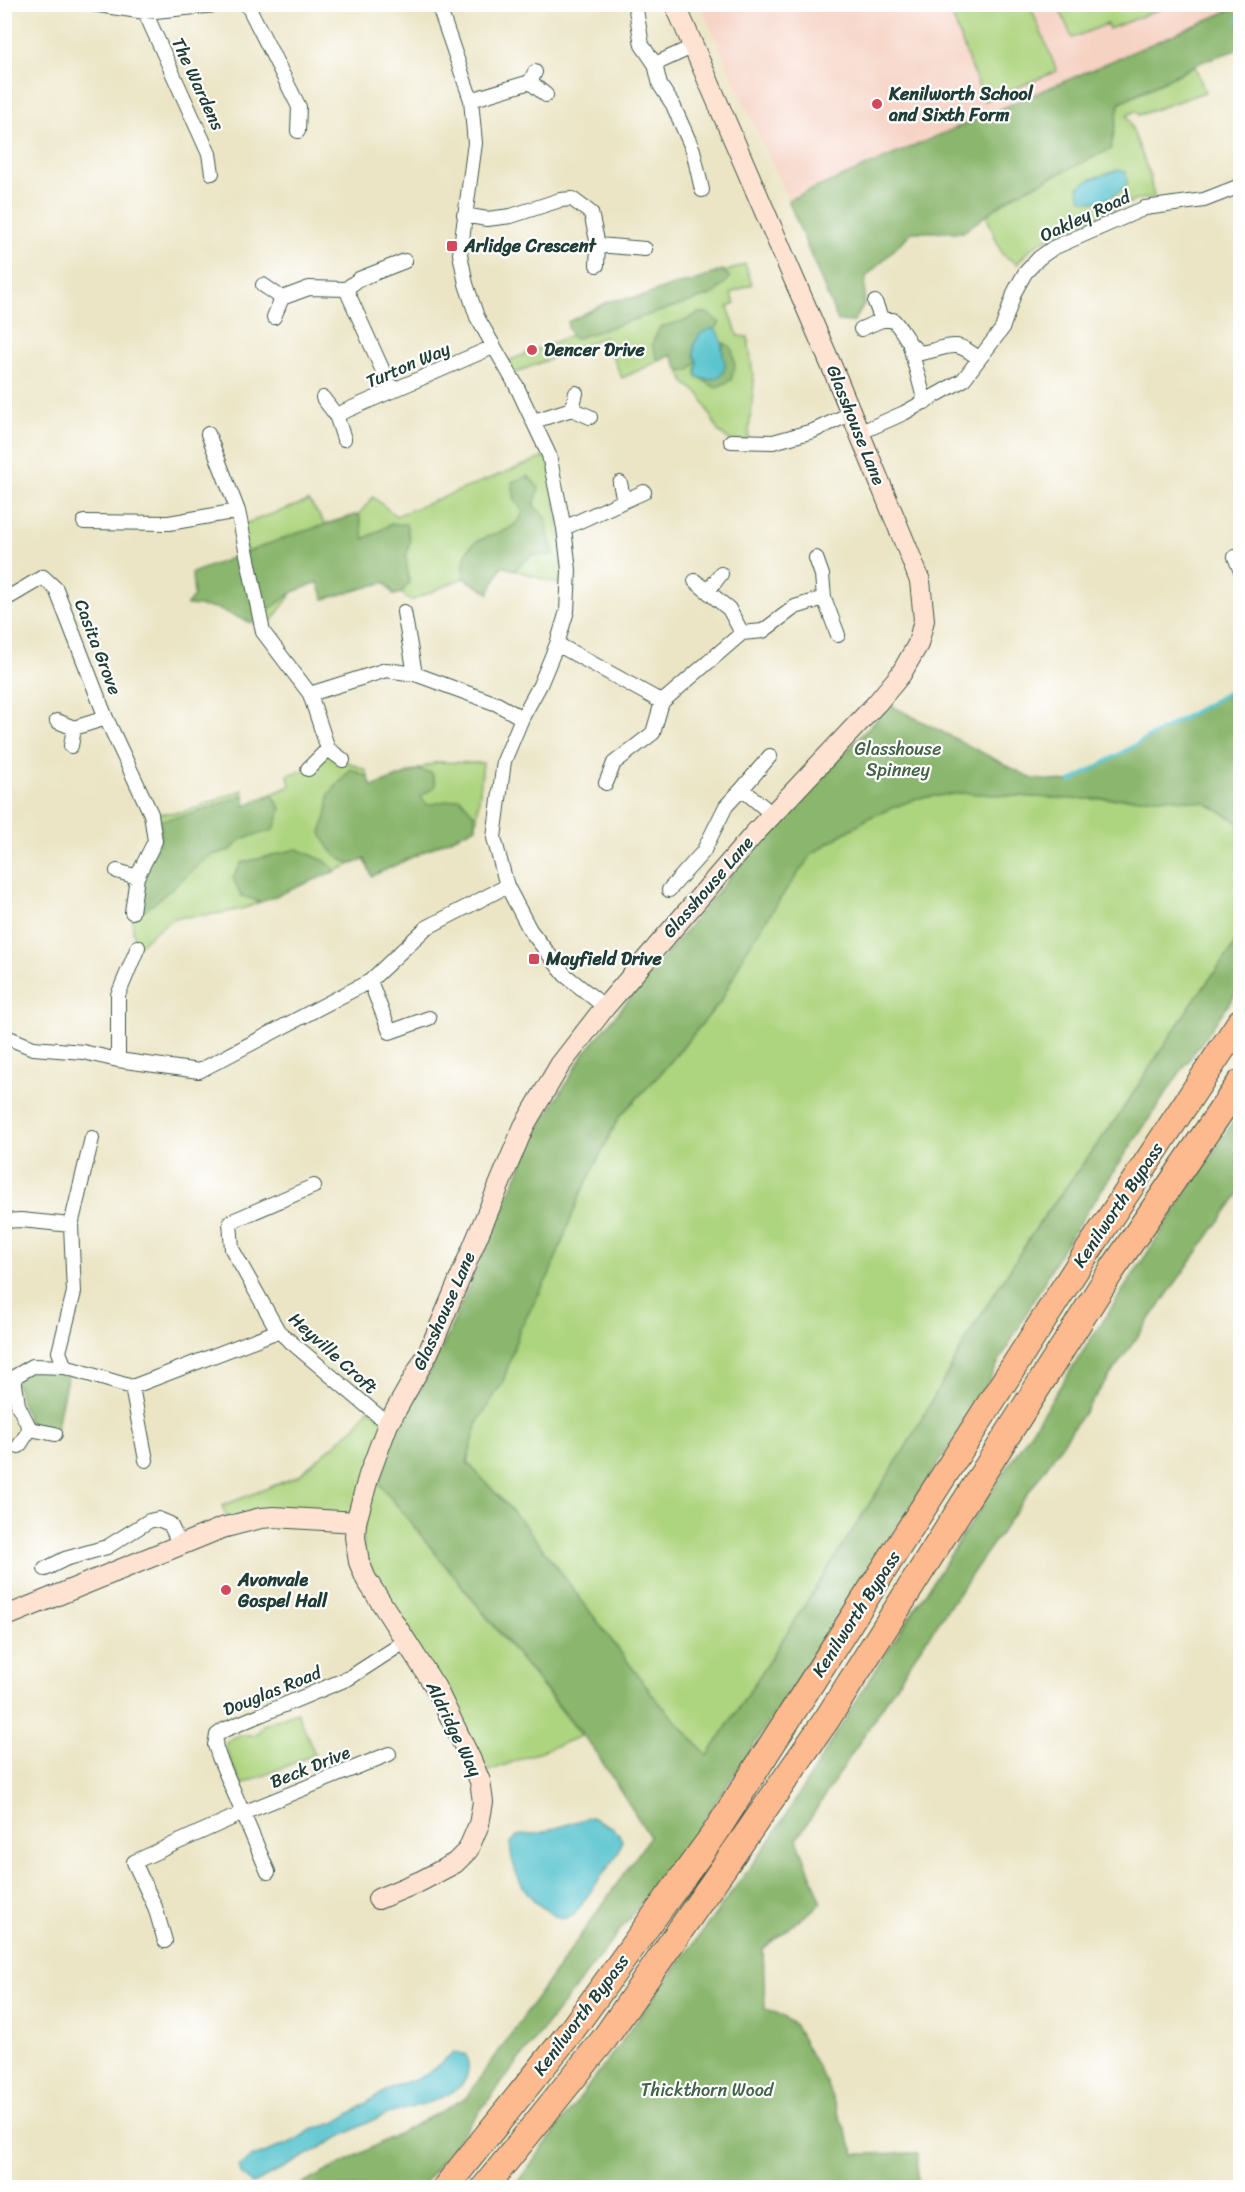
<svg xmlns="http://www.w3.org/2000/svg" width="1245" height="2192" font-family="Sriracha,sans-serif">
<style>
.built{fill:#f6d2c3}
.green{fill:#add47e;stroke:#668859;stroke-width:1.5}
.forest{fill:#8ab66d;stroke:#547a50;stroke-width:1.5}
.water{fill:#56c3ce;stroke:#3a8081;stroke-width:1.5}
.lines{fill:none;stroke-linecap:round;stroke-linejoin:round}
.stream{stroke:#56c3ce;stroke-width:4}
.street-casing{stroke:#3e564a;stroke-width:16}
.secondary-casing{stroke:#3e564a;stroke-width:22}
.highway-casing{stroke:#3e564a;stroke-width:28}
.street{stroke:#fff;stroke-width:14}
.secondary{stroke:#fee3d2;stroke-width:20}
.highway{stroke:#fcba8e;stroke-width:26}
.poi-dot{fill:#d1495b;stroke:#fff;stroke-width:2}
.labels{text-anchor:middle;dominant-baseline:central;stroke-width:4.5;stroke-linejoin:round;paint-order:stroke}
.street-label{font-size:18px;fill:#1f3d34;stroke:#fff}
.poi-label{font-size:18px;font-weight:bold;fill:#1f3d34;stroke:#fff;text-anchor:start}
.park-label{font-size:18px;fill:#426346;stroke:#fff}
</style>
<rect width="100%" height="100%" fill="#fff"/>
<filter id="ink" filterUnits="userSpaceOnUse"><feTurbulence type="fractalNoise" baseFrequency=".0167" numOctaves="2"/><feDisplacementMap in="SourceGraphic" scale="12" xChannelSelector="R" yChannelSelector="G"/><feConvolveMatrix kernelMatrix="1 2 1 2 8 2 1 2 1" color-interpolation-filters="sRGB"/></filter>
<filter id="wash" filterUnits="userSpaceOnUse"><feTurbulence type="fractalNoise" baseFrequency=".008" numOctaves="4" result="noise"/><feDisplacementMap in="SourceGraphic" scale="24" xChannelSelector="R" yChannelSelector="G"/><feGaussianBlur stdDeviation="1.35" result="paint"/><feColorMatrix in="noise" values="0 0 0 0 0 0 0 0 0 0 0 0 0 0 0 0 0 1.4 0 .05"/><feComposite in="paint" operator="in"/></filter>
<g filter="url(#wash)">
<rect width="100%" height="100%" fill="#ebe5c5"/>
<!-- built -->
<path class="built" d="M1240 4V6L788 200 700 5Z"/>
<!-- green -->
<path class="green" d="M1162 4 1163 8 1109 29 1107 24 1072 38 1058 5Z
M948 5H1030L1057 71 984 101Z
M1195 66 1205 92 1139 115 1136 111 1127 115 1149 173 1154 197 1136 200 1042 241 1029 250 1017 264 1002 254 986 215 1014 195 1110 149 1119 104Z
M745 264 752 284 731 293 735 304 728 307 738 336 748 337 754 383 748 440 731 441 718 431 700 395 685 383 672 355 622 378 604 337 510 375 503 363Z
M549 455 568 587 502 566 489 593 463 578 411 601 401 593 394 595 385 582 324 599 318 582 293 592 263 632 241 525 309 501 325 524 359 514 373 497 396 516Z
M328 749 343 760 366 770 372 787 437 762 483 763 476 827 372 876 364 859 248 907 223 913 174 918 153 933 138 947 133 932 132 912 155 841 151 814 183 812 243 790 245 806 290 786 288 775 308 769Z
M964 793 1072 799 1169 798 1206 803 1240 823V938L1192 1003 1119 1115 1038 1225 977 1321 904 1450 708 1756 655 1698 524 1524 467 1462 478 1421 503 1382 519 1331 550 1273 580 1195 619 1117 661 1073 721 1001 746 951 784 892 813 853 870 817 917 798Z
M369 1408 388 1424 356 1522 230 1525 222 1506 298 1476 356 1426Z
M372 1480 378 1482 582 1736 486 1772 378 1585 364 1555 363 1535Z
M297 1712 315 1754 241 1785 225 1746 227 1741 239 1735H252L258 1733 263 1725Z"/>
<!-- forest -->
<path class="forest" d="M1240 6V49L1206 60 1121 101 1119 104 1111 149 1014 195 963 232H912L866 277 864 305 853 322 838 321 788 200Z
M723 270 730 278 714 294 574 339 568 328V322L609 301 644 296 673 285 691 282Z
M698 313H707L720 323 715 329H709L697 361 689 371 680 372 672 355 658 361 652 344 660 327 687 320Z
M724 343 732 348 735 367 731 380 716 388 703 380 713 379 725 365 722 353Z
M528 476 539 488 534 506 546 517 548 535 555 555H532L514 570 502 566 489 593 464 578C464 571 463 561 466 554 475 530 513 540 523 512L515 500 512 482Z
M359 514 364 539 391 524H406L410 541 406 558 409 583 401 593 394 595 385 582 324 599 318 582 293 592 251 623 216 608 187 605 194 596 192 573 292 535Z
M1240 686V823L1206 803 1169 798 1072 799 964 793 917 798 870 817 813 853 788 887 746 951 721 1001 661 1073 619 1117 580 1195 550 1273 519 1331 503 1382 478 1421 467 1462 524 1524 655 1698 708 1756 904 1450 977 1321 1038 1225 1119 1115 1192 1003 1240 938V988L1179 1074 1064 1246 967 1419 811 1658 697 1831 421 2187 295 2188 466 2098 650 1837 594 1749 378 1482 393 1429 420 1389 443 1346 534 1137 583 1055 744 860 890 705 1033 779 1070 782Z
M351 769 368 777 372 787 417 770 432 773 436 786 420 797 428 805 460 798 474 814 476 827 372 876 365 859 351 864C335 857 328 849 321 833L327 813 329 794Z
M272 794 281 809 274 830 241 839 231 850 209 856 156 902 141 912C126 886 156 859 161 835 162 830 161 825 161 820L188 815 244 795 245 806Z
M297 849 325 861 336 871 261 902 241 896 233 878 241 863Z
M1240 1111V1192L1099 1391 915 1656 797 1839 822 1903 763 1948 765 2009 775 2012 794 2024 826 2083 855 2154 918 2153 917 2187H514L773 1836 881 1661Z
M33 1366 69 1369 55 1434 30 1429 14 1377Z"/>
<!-- water -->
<path class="water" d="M1118 170 1126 172 1127 185C1116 195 1096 208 1081 198L1078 187 1091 179Z
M709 329H715C724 339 721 343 723 355 723 358 725 361 725 364 725 380 706 382 696 376L697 361 694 355V345L700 334Z
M591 1817 614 1828 622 1840 619 1852 573 1916 561 1919C529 1903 513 1880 510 1844L517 1836 540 1833Z
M454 2052 467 2055C470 2067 468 2080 458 2088 435 2106 401 2107 375 2119 333 2139 294 2164 252 2184L242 2175 239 2166 251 2158 292 2142 313 2129 335 2123 392 2087 426 2075Z"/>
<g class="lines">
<!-- stream -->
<path class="stream" d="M1238 20 1240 19
M1070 782 1240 686"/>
</g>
</g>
<g filter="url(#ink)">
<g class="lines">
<defs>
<path id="street" d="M92 4 145 12 226 4
M247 4 299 107 298 131
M438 4 471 100 475 143 460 254 466 284 477 317 516 385 549 455 564 528 569 570 567 611 557 644 540 685 522 718 504 761 494 838 507 886 530 930 565 975 605 1007
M635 4 642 45 655 64
M145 12 209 154 212 173
M692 47 655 64 660 85 673 105 693 150 702 190
M530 82 546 95
M471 100 530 82 535 72
M464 215 487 219 511 216 560 200 572 199 591 213 598 245 645 249
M597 265 598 245
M263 285 282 298
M346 289 359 279 405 261
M875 302 882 320H893C906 333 905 343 921 353 951 348 953 337 979 359
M274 317 282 298 309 288 346 289 392 391
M861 329 882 320
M910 346 925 402
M323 398 336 415
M572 409 576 393
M534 421 572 409 590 417
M859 433 904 413 963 380 1002 329 1015 291 1025 273 1039 258 1053 248 1145 208 1204 200 1240 186
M208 434 238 511 263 632 310 694 386 670 415 674 497 704 522 718
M344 439 336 415 493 347
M731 441 773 442 813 431 852 413
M620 483 624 501
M84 522 169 523 238 511
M564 528 644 492
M1235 557 1240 569
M816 558 822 575 824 598
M695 581 729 609 742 633
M708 591 721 574
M4 597 11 596 43 577 56 589 106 718 151 814 155 841 137 877 132 912
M404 612 415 674
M557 644 662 702 742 633 763 631 795 607 824 598 838 635
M310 694 328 749 343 760
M57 721 74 728
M71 746 74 728 106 718
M308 769 328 749
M606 783 614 763 653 733 662 702
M742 789 770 756
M117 871 137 877
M669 890 703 852 726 806 742 789 772 814
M370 981 390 1032 429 1018
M4 1036 33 1048 83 1052 118 1060 199 1071 370 981 426 928 507 886
M118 1060V995L138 947
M92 1138 71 1225 74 1292 59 1352 65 1367 132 1387 278 1331
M314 1186 230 1222 232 1249 278 1331 388 1424
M4 1221 21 1220 71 1225
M132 1387 146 1460
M55 1434 30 1429 18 1405 14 1377 33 1366 65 1367
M19 1446 30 1429
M45 1569 65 1559 107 1547 149 1521 158 1519 170 1524 180 1545
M268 1872 219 1757 215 1745 217 1735 224 1730 349 1678 406 1641
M165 1941 155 1907 134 1862 243 1813 389 1754"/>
<path id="secondary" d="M4 1617 222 1528 261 1518 274 1517 356 1522
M378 1899 421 1881 455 1863 468 1850 479 1824 483 1802 480 1781 470 1758 436 1688 366 1579 359 1562 355 1537 356 1522 369 1475 388 1424 428 1353 439 1328 524 1126 560 1065 605 1007 755 833 877 703 901 674 918 644 924 620 920 581 909 553 835 374 675 4"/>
<path id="highway" d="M445 2188 571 2031 715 1833 1080 1263 1240 1022
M484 2188 605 2038 827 1719 1112 1270 1240 1083"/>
</defs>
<!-- street casing -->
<use href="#street" class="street-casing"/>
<!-- secondary casing -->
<use href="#secondary" class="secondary-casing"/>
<!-- highway casing -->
<use href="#highway" class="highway-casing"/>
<!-- street -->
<use href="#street" class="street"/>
<!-- secondary -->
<use href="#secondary" class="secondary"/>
<!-- highway -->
<use href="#highway" class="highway"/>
</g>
</g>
<!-- markers -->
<g class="poi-dot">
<circle cx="877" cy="104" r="6"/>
<rect x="446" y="240" width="12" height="12" rx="3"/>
<circle cx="532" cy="350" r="6"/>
<rect x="528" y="953" width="12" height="12" rx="3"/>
<circle cx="226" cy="1590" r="6"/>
</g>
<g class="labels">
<!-- street labels -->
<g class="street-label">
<text transform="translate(198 84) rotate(65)">The Wardens</text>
<text transform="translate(1085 216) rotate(-25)">Oakley Road</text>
<text transform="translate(408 365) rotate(-23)">Turton Way</text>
<text transform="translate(856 425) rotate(68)">Glasshouse Lane</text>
<text transform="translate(98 647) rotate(69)">Casita Grove</text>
<text transform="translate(708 887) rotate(-49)">Glasshouse Lane</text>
<text transform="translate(1118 1205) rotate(-56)">Kenilworth Bypass</text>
<text transform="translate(444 1311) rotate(-66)">Glasshouse Lane</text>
<text transform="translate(333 1353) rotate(42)">Heyville Croft</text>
<text transform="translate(856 1614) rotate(-57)">Kenilworth Bypass</text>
<text transform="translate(272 1691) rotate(-22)">Douglas Road</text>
<text transform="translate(454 1729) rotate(64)">Aldridge Way</text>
<text transform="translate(310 1767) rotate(-22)">Beck Drive</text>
<text transform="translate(581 2015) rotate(-53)">Kenilworth Bypass</text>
</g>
<!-- poi labels -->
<g class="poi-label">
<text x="889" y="94">Kenilworth School<tspan x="889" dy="21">and Sixth Form</tspan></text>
<text x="464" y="246">Arlidge Crescent</text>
<text x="544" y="350">Dencer Drive</text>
<text x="546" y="959">Mayfield Drive</text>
<text x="238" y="1580">Avonvale<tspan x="238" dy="21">Gospel Hall</tspan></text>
</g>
<!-- park labels -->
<g class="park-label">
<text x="898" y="749">Glasshouse<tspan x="898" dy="21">Spinney</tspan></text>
<text x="707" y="2090">Thickthorn Wood</text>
</g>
</g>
<!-- margin -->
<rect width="1245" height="2192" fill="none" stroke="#fff" stroke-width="24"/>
</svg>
